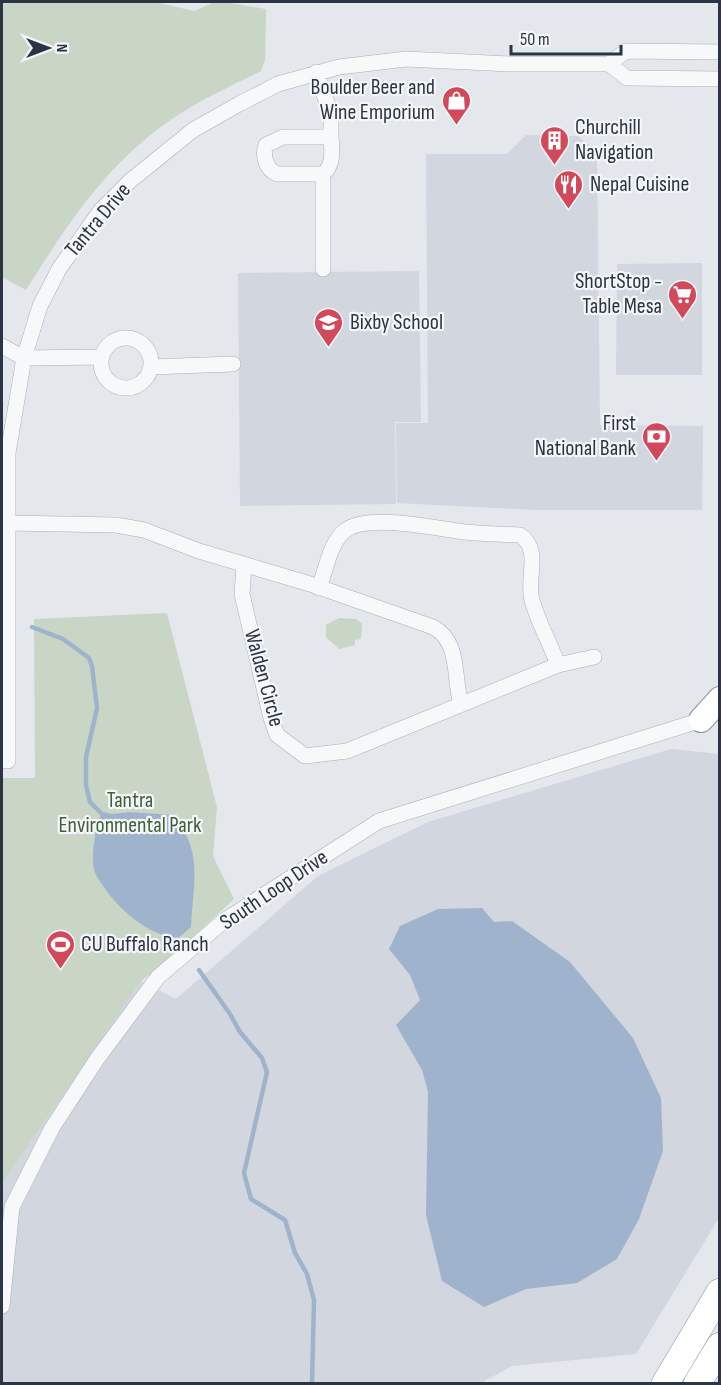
<svg xmlns="http://www.w3.org/2000/svg" width="721" height="1385" font-family="'Sofia Sans Condensed',sans-serif">
<style>
.built{fill:#d2d6de}
.green{fill:#c9d6c5}
.water{fill:#9fb4cc}
.lines{fill:none;stroke-linecap:round;stroke-linejoin:round}
.stream{stroke:#9fb4cc;stroke-width:4.5}
.minor-casing{stroke:#a9aeb7;stroke-width:16}
.trunk-casing{stroke:#8b94a3;stroke-width:26}
.motorway-casing{stroke:#8b94a3;stroke-width:28}
.minor{stroke:#f7f8fa;stroke-width:15}
.trunk{stroke:#fff;stroke-width:24}
.motorway{stroke:#fff;stroke-width:27}
.labels{text-anchor:middle;dominant-baseline:central;stroke-width:4.5;stroke-linejoin:round;paint-order:stroke}
.poi-label{font-size:22px;fill:#2b3445;stroke:#f4f6f9;text-anchor:start}
.street-label{font-size:22px;fill:#2b3445;stroke:#f4f6f9}
.park-label{font-size:22px;fill:#3f6138;stroke:#f4f6f9}
</style>
<rect width="100%" height="100%" fill="#e4e7ec"/>
<!-- built -->
<path class="built" d="M526 135 578 136 593 148 597 159 600 425 703 426 702 510H536L397 503 396 423H428L426 154H507Z
M702 263V375H616L617 264Z
M419 271 421 422H395L396 504 240 506 238 273Z
M671 749 719 754V1218L636 1354 512 1366 479 1384H2V778L96 958 176 999 318 876 428 822Z"/>
<!-- green -->
<path class="green" d="M2 2H155L194 11 215 2H223L266 9 265 60 261 71C230 86 200 100 172 119 108 162 66 226 26 290L2 277Z
M167 613 217 807 213 856 234 899 164 964 141 981 2 1183V778H35L34 619Z
M339 618 356 619 362 624 361 639 355 640V645L339 649 326 637V625Z"/>
<!-- water -->
<path class="water" d="M104 812 112 814 129 812 173 815C204 852 193 882 191 927L177 939C141 932 113 904 96 875 91 865 93 848 95 837 96 827 96 820 104 812Z
M482 908 494 922 512 921 570 962 633 1038 661 1098 663 1151 639 1219 617 1259 577 1283 526 1289 484 1307 442 1281 426 1215 428 1092 422 1070 396 1025 420 1000 410 975 389 949 400 926 438 909Z"/>
<g class="lines">
<!-- stream -->
<path class="stream" d="M32 627 63 639 89 658 92 666 97 708 86 757V785L90 802 102 814
M170 938 174 946
M199 970 230 1014 240 1032 262 1058 267 1072 244 1173 251 1199 285 1220 295 1253 307 1274 314 1300 312 1384"/>
<defs>
<path id="minor" d="M609 64 626 51 720 52
M316 72 331 114V137H283L266 145C262 156 266 169 277 174H323V269
M323 174C334 165 332 150 331 137
M101 363a25 25 0 1 1 50 0a25 25 0 1 1-50 0Z
M2 346 24 358 102 357
M151 367 233 364
M8 523 116 525 144 530 199 551 310 584 433 627C461 642 453 678 461 704
M244 566 242 594 271 718 277 735 305 756 347 751 558 665 594 657
M319 588C326 570 330 541 346 530 370 513 438 529 465 532 483 534 502 534 520 535 542 550 526 577 532 600 538 622 550 643 558 665
M2 760 8 761V453L24 358 40 306 59 269 101 210 130 181 193 130 239 104 278 84 339 67 406 59 511 64H609L627 78 720 79
M2 1306 12 1207 52 1128 97 1059 158 977 225 920 379 821 708 718"/>
<path id="trunk" d="M701 720 720 699"/>
<path id="motorway" d="M665 1384 720 1292
M697 1384 720 1346"/>
</defs>
<!-- minor casing -->
<use href="#minor" class="minor-casing"/>
<!-- trunk casing -->
<use href="#trunk" class="trunk-casing"/>
<!-- motorway casing -->
<use href="#motorway" class="motorway-casing"/>
<!-- minor -->
<use href="#minor" class="minor"/>
<!-- trunk -->
<use href="#trunk" class="trunk"/>
<!-- motorway -->
<use href="#motorway" class="motorway"/>
</g>
<!-- icons -->
<defs>
<symbol id="shop-pin" viewBox="-11 -11 22 30"><path d="M0 17L-7.5 6A9.5 9.5 0 1 1 7.5 6Z" fill="#d1495b" stroke="#f4f6f9"/><path d="M-5-2.5h2.3a2.7 3.5 0 0 1 5.4 0H5L5.5 6h-11ZM-1.5-2.5h3a1.5 2.3 0 0 0-3 0Z" fill="#fff"/></symbol>
<symbol id="building-pin" viewBox="-11 -11 22 30"><path d="M0 17L-7.5 6A9.5 9.5 0 1 1 7.5 6Z" fill="#d1495b" stroke="#f4f6f9"/><path d="M-4-6H4V6H1V3H-1V6H-4ZM-2.5-4.3h1.7v1.8h-1.7ZM.8-4.3h1.7v1.8H.8ZM-2.5-1h1.7V.8h-1.7ZM.8-1h1.7V.8H.8Z" fill="#fff"/></symbol>
<symbol id="restaurant-pin" viewBox="-11 -11 22 30"><path d="M0 17L-7.5 6A9.5 9.5 0 1 1 7.5 6Z" fill="#d1495b" stroke="#f4f6f9"/><path d="M-5-6h1v4h1v-4h1v4h1v-4h1v5L-1.5 .5V6h-2V.5L-5-1ZM5-6V6H3V1.5H1.5Q1.5-4 5-6Z" fill="#fff"/></symbol>
<symbol id="supermarket-pin" viewBox="-11 -11 22 30"><path d="M0 17L-7.5 6A9.5 9.5 0 1 1 7.5 6Z" fill="#d1495b" stroke="#f4f6f9"/><path d="M-6-5.5h2.5l.6 2H6L4.5 2H-2.5L-4.4-4H-6ZM-1.5 3.2a1.3 1.3 0 1 0 .1 0ZM3 3.2a1.3 1.3 0 1 0 .1 0Z" fill="#fff"/></symbol>
<symbol id="school-pin" viewBox="-11 -11 22 30"><path d="M0 17L-7.5 6A9.5 9.5 0 1 1 7.5 6Z" fill="#d1495b" stroke="#f4f6f9"/><path d="M0-5L7-2L0 1L-7-2ZM-4 1L0 2.5L4 1V4Q0 6-4 4Z" fill="#fff"/></symbol>
<symbol id="bank-pin" viewBox="-11 -11 22 30"><path d="M0 17L-7.5 6A9.5 9.5 0 1 1 7.5 6Z" fill="#d1495b" stroke="#f4f6f9"/><path d="M-6-4H6V4H-6ZM0-2.3a2.3 2.3 0 1 0 0 4.6a2.3 2.3 0 1 0 0-4.6Z" fill="#fff"/></symbol>
<symbol id="stadium-pin" viewBox="-11 -11 22 30"><path d="M0 17L-7.5 6A9.5 9.5 0 1 1 7.5 6Z" fill="#d1495b" stroke="#f4f6f9"/><path d="M0-5a6.5 5 0 1 0 0 10a6.5 5 0 1 0 0-10ZM-3.5-1.8h7v3.6h-7Z" fill="#fff"/></symbol>
</defs>
<g fill-rule="evenodd">
<use href="#shop-pin" x="440" y="84" width="33" height="45"/>
<use href="#building-pin" x="538" y="124" width="33" height="45"/>
<use href="#restaurant-pin" x="552" y="168" width="33" height="45"/>
<use href="#supermarket-pin" x="666" y="278" width="33" height="45"/>
<use href="#school-pin" x="312" y="306" width="33" height="45"/>
<use href="#bank-pin" x="640" y="420" width="33" height="45"/>
<use href="#stadium-pin" x="44" y="928" width="33" height="45"/>
</g>
<g class="labels">
<!-- poi labels -->
<g class="poi-label">
<text x="435" y="87" text-anchor="end">Boulder Beer and<tspan x="435" dy="25">Wine Emporium</tspan></text>
<text x="575" y="127">Churchill<tspan x="575" dy="25">Navigation</tspan></text>
<text x="590" y="184">Nepal Cuisine</text>
<text x="662" y="281" text-anchor="end">ShortStop -<tspan x="662" dy="25">Table Mesa</tspan></text>
<text x="350" y="322">Bixby School</text>
<text x="636" y="423" text-anchor="end">First<tspan x="636" dy="25">National Bank</tspan></text>
<text x="81" y="944">CU Buffalo Ranch</text>
</g>
<!-- street labels -->
<g class="street-label">
<text transform="translate(98 220) rotate(-50)">Tantra Drive</text>
<text transform="translate(264 678) rotate(75)">Walden Circle</text>
<text transform="translate(274 890) rotate(-34)">South Loop Drive</text>
</g>
<!-- park labels -->
<g class="park-label">
<text x="130" y="800">Tantra<tspan x="130" dy="25">Environmental Park</tspan></text>
</g>
</g>
<!-- border -->
<rect width="721" height="1385" fill="none" stroke="#2b3445" stroke-width="6"/>
<!-- north arrow -->
<g transform="translate(48 48) rotate(90)" stroke="#f4f6f9" stroke-width="4.5" paint-order="stroke">
<path d="M0-4.5L10 22L0 15L-10 22Z" fill="#2b3445"/>
<text y="-9" font-size="16" font-weight="bold" text-anchor="middle" fill="#2b3445">N</text>
</g>
<!-- scale -->
<path d="M511 45v9h110v-9" fill="none" stroke="#2b3445" stroke-width="3"/>
<text x="520" y="45" font-size="18" fill="#2b3445" stroke="#f4f6f9" stroke-width="4.5" paint-order="stroke">50 m</text>
</svg>
